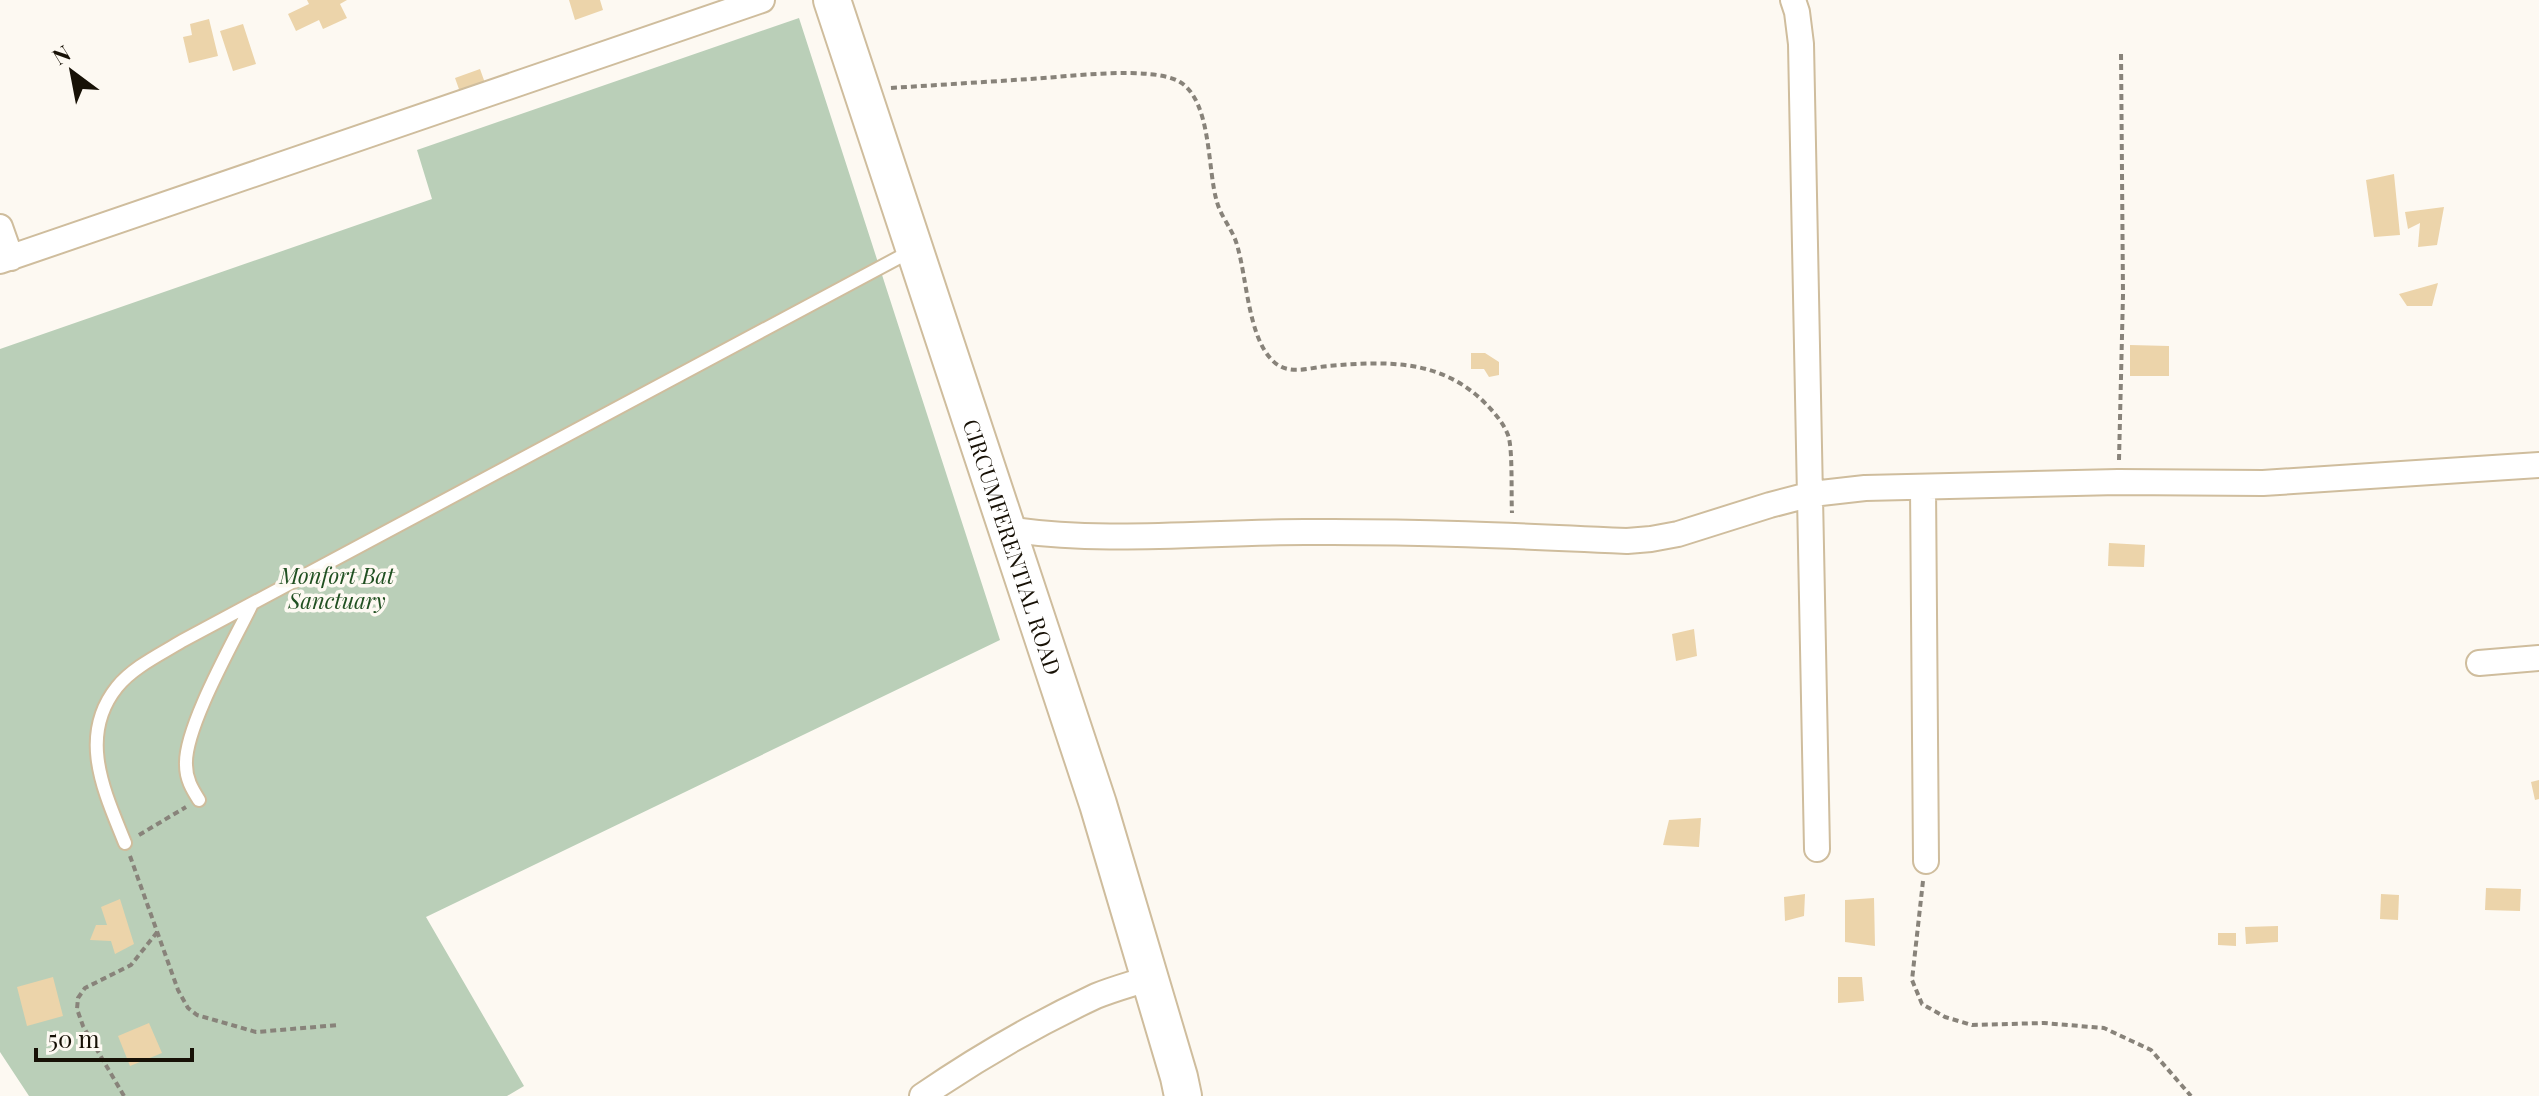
<svg xmlns="http://www.w3.org/2000/svg" width="2539" height="1096" font-family="'Playfair Display',serif">
<style>
.green{fill:#bacfb8}
.building{fill:#ecd4aa}
.lines{fill:none;stroke-linecap:round;stroke-linejoin:round}
.service-casing{stroke:#cfbd9d;stroke-width:16}
.minor-casing{stroke:#cfbd9d;stroke-width:28}
.secondary-casing{stroke:#cfbd9d;stroke-width:40}
.path{stroke:#88837a;stroke-width:4;stroke-dasharray:6 4;stroke-linecap:butt}
.service{stroke:#fff;stroke-width:12}
.minor{stroke:#fff;stroke-width:24}
.secondary{stroke:#fff;stroke-width:36}
.labels{text-anchor:middle;dominant-baseline:central;stroke-width:7;stroke-linejoin:round;paint-order:stroke}
.street-label{font-size:22px;fill:#171106;stroke:#fdf9f2}
.park-label{font-size:22px;font-style:italic;fill:#205021;stroke:#fdf9f2}
</style>
<rect width="100%" height="100%" fill="#fdf9f2"/>
<!-- green -->
<path class="green" d="M799 18 1000 640 426 917 524 1086 507 1096H29L0 1052V349L432 199 417 150Z"/>
<!-- building -->
<path class="building" d="M307 0H347L340 4 347 18 323 29 319 20 296 31 288 14 309 4Z
M569 0H600L603 10 575 20Z
M209 19 218 56 189 63 183 37 192 35 190 24Z
M243 24 256 64 233 71 220 31Z
M480 69 485 83 460 92 455 78Z
M2394 174 2400 235 2374 237 2366 180Z
M2444 207 2437 245 2418 247 2420 223 2408 229 2405 212Z
M2438 283 2432 306H2407L2399 294Z
M2130 345 2169 346V376H2130Z
M1471 353H1485L1499 362V375L1489 377 1484 369H1471Z
M2109 543 2145 545 2144 567 2108 566Z
M1694 629 1697 656 1676 661 1672 634Z
M2539 780V799L2535 800 2531 782Z
M1701 818 1699 847 1663 845 1669 820Z
M2486 888 2521 889 2520 911 2485 910Z
M1805 894 1804 916 1785 921 1784 897Z
M2381 894 2399 895 2398 920 2380 919Z
M1874 898 1875 946 1845 942V900Z
M120 899 134 944 115 954 111 941 90 940 96 925H107L101 907Z
M2278 926V942L2246 944 2245 927Z
M2218 933H2236V946L2218 945Z
M53 977 63 1016 27 1026 17 987Z
M1838 977H1862L1864 1001 1838 1003Z
M149 1023 162 1053 130 1066 118 1036Z"/>
<g class="lines">
<defs>
<path id="service" d="M199 800C192 789 186 779 186 765 184 728 234 641 252 604
M125 843C105 793 77 737 117 687 133 667 161 654 182 641L911 251"/>
<path id="minor" d="M1793 0 1797 12 1801 44 1817 849
M0 227 11 258
M0 261 762 0
M1923 487 1926 861
M1007 529C1106 544 1205 532 1305 532 1412 531 1520 536 1627 541L1651 539 1678 534 1770 505 1812 494 1865 488 2118 482 2263 483 2539 465
M2479 663 2539 658
M922 1096C976 1059 1036 1024 1096 996 1113 989 1132 984 1150 978"/>
<g id="secondary">
<path id="s1" d="M832 0 1098 804 1179 1077 1183 1096"/>
</g>
</defs>
<!-- service casing -->
<use href="#service" class="service-casing"/>
<!-- minor casing -->
<use href="#minor" class="minor-casing"/>
<!-- secondary casing -->
<use href="#secondary" class="secondary-casing"/>
<!-- path -->
<path class="path" d="M891 88C937 85 984 82 1030 79 1065 77 1152 65 1180 82 1212 102 1207 169 1217 202 1221 217 1233 230 1237 245 1247 278 1248 336 1272 360 1288 377 1310 367 1329 366 1386 361 1439 359 1483 401 1493 411 1503 422 1508 435 1513 448 1511 496 1512 513
M2119 460 2123 295 2121 52
M139 835 186 807
M130 856 178 990 188 1008 197 1015 256 1032 339 1025
M1923 881 1912 980 1922 1004 1945 1017 1972 1025 2044 1023 2104 1028 2151 1050 2191 1096
M124 1096 83 1026 77 1009 78 998 85 988 131 965 158 931"/>
<!-- service -->
<use href="#service" class="service"/>
<!-- minor -->
<use href="#minor" class="minor"/>
<!-- secondary -->
<use href="#secondary" class="secondary"/>
</g>
<g class="labels">
<!-- street labels -->
<g class="street-label">
<text stroke="none"><textPath href="#s1" startOffset="576">CIRCUMFERENTIAL ROAD</textPath></text>
</g>
<!-- park labels -->
<g class="park-label">
<text x="337" y="575">Monfort Bat<tspan x="337" dy="25">Sanctuary</tspan></text>
</g>
</g>
<!-- north arrow -->
<g transform="translate(72 72) rotate(328)" stroke="#fdf9f2" stroke-width="6" paint-order="stroke">
<path d="M0-6L14 30L0 20L-14 30Z" fill="#171106"/>
<text y="-12" font-size="22" font-weight="bold" text-anchor="middle" fill="#171106">N</text>
</g>
<!-- scale -->
<path d="M36 1048v12h156v-12" fill="none" stroke="#171106" stroke-width="4"/>
<text x="48" y="1048" font-size="24" fill="#171106" stroke="#fdf9f2" stroke-width="6" paint-order="stroke">50 m</text>
</svg>
